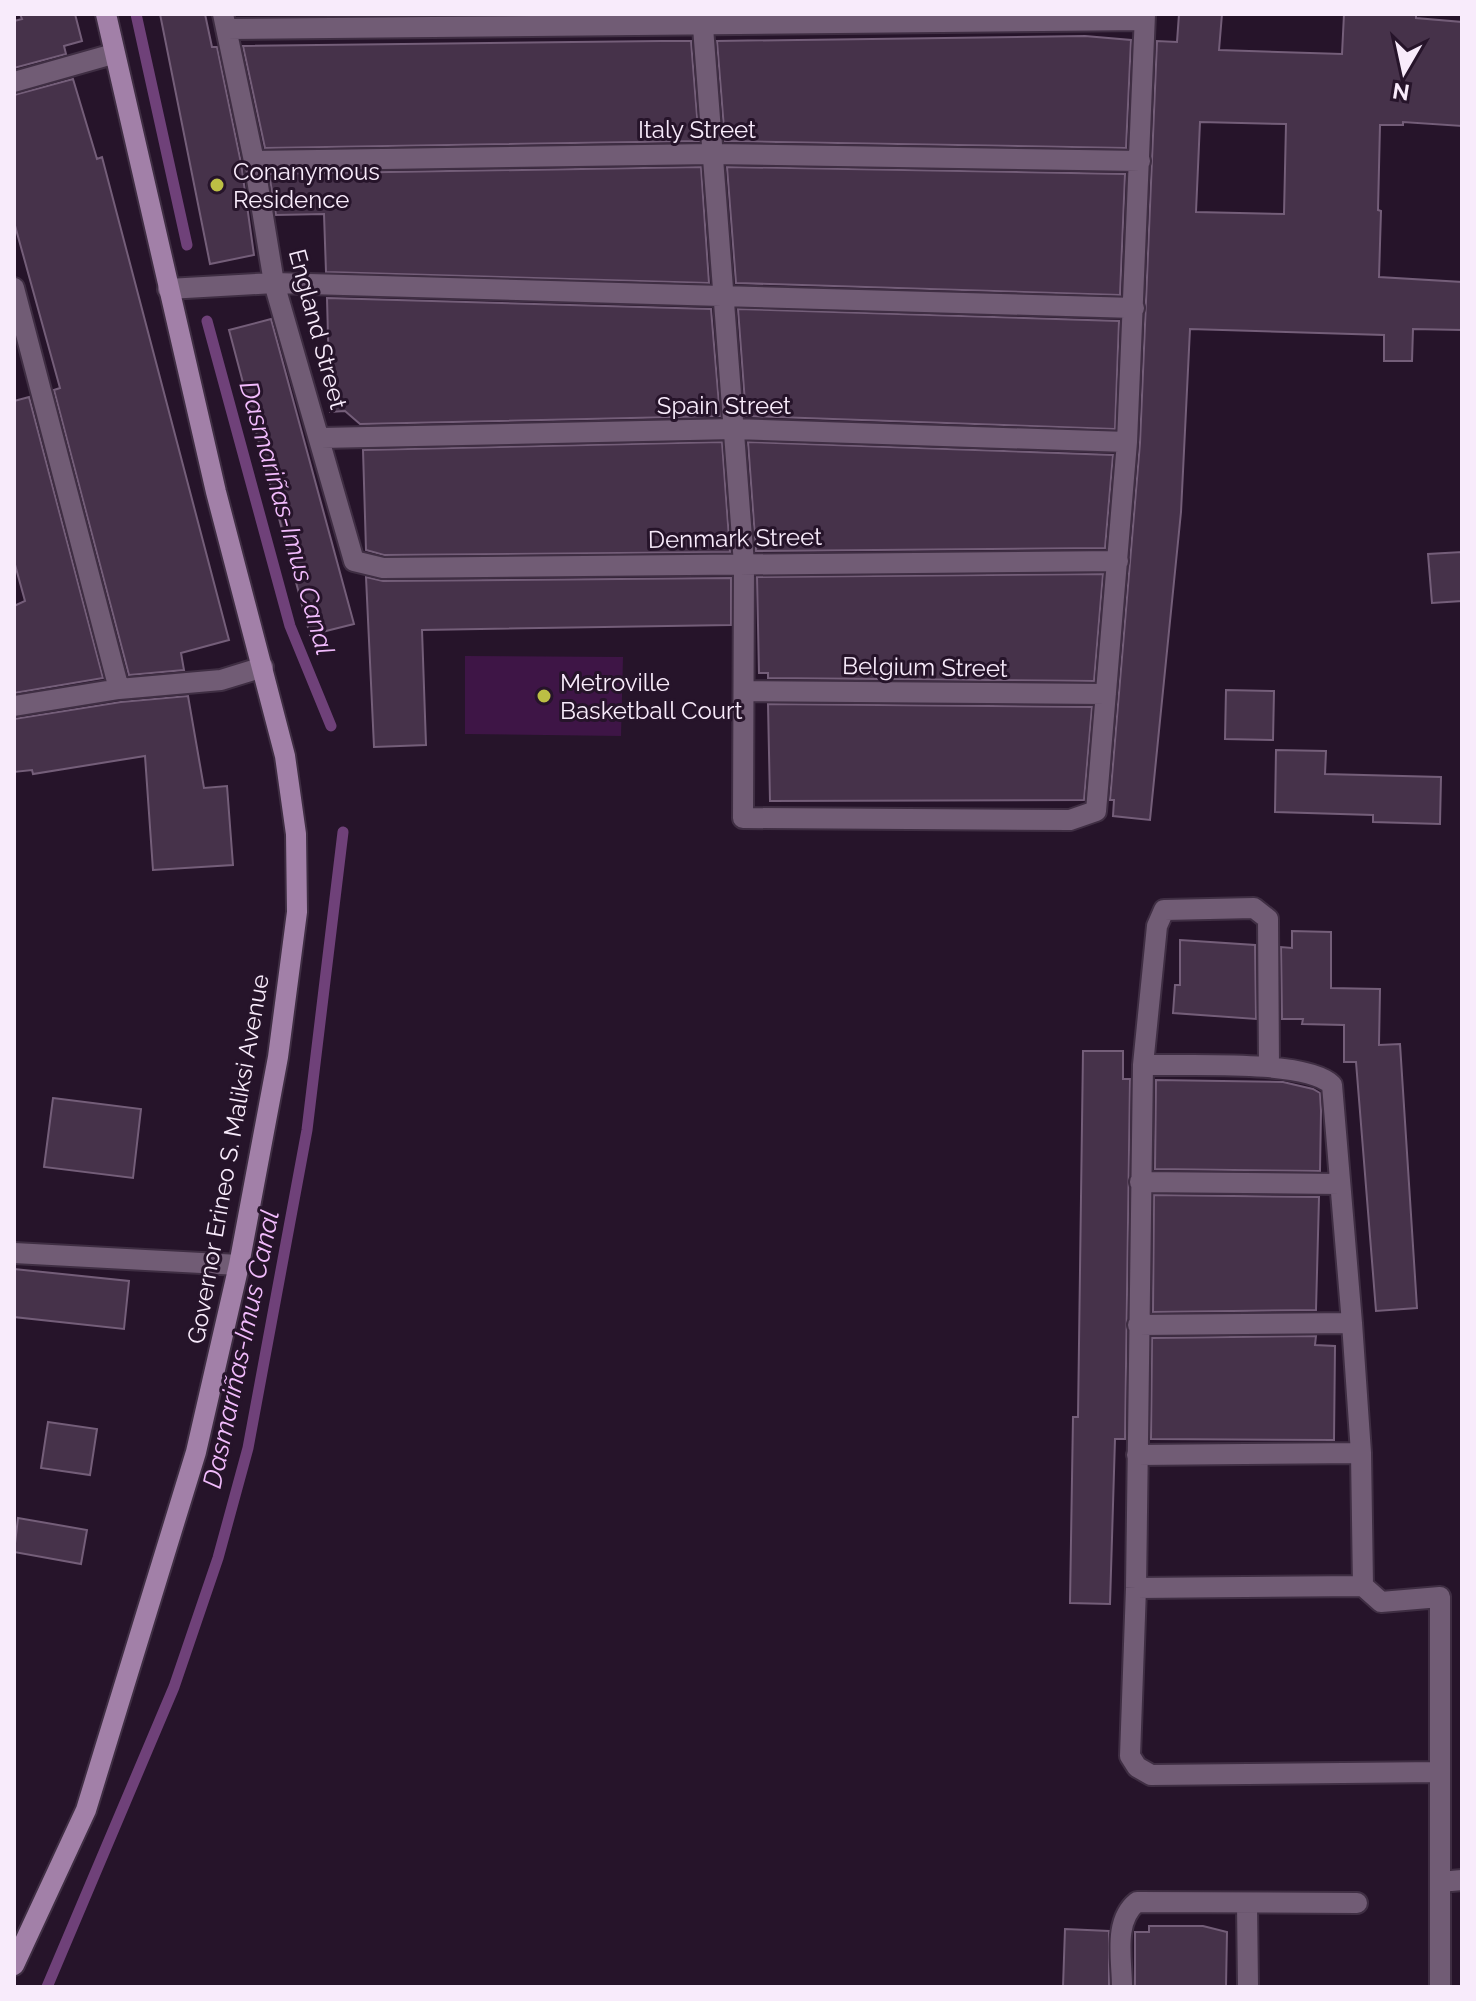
<svg xmlns="http://www.w3.org/2000/svg" width="1476" height="2001" font-family="Raleway,sans-serif">
<style>
.park{fill:#3e1546}
.lines{fill:none;stroke-linecap:round;stroke-linejoin:round}
.stream{stroke:#6f4179;stroke-width:11}
.building{fill:#46324a;stroke:#745e79;stroke-width:2;fill-rule:evenodd}
.minor-casing{stroke:#3f2e43;stroke-width:24}
.secondary-casing{stroke:#3f2e43;stroke-width:24}
.minor{stroke:#715c75;stroke-width:20}
.secondary{stroke:#a280a8;stroke-width:20}
.poi-dot{fill:#bcbf44;stroke:#26142a;stroke-width:3}
.labels{text-anchor:middle;dominant-baseline:central;stroke-width:6;stroke-linejoin:round;paint-order:stroke}
.street-label{font-size:24px;fill:#f8ebfb;stroke:#26142a}
.poi-label{font-size:24px;fill:#f8ebfb;stroke:#26142a;text-anchor:start}
.water-label{font-size:26px;font-style:italic;fill:#f2bcfd;stroke:#26142a}
</style>
<rect width="100%" height="100%" fill="#26142a"/>
<!-- park -->
<path class="park" d="M465 656 623 657 621 736 465 734Z"/>
<g class="lines">
<!-- stream -->
<path class="stream" d="M136 14 187 245
M207 321 290 626 331 726
M47 1987 174 1687 218 1558 248 1448 307 1130 343 832"/>
</g>
<!-- building -->
<path class="building" d="M20 14H75L82 41 64 46 66 54 14 68V21L22 19Z
M160 14H205L212 47H217L241 163 254 255 210 264Z
M1179 14H1222L1219 50 1342 54 1344 14H1416V18L1462 22V126L1403 122V125H1380L1378 210 1381 211 1379 277 1462 282V330L1413 329 1412 361H1384V335L1190 329 1181 512 1150 820 1113 816 1114 800H1110L1140 443 1157 41 1177 42ZM1200 122 1286 124 1284 214 1196 212Z
M1085 36 1131 40 1126 148 725 141 717 41Z
M661 41H691L699 141 265 148 243 46Z
M73 79 97 159 102 157 229 640 181 653 184 670 129 675 54 390 60 388 14 222V95Z
M701 167 709 283 326 272 324 214 276 215 269 174Z
M727 167 1125 174 1120 295 736 283Z
M327 298 711 309 720 416 360 424 345 411 330 412Z
M738 309 1119 321 1115 429 746 416Z
M271 319 354 624 310 635 229 330Z
M29 397 103 678 14 693V606L25 601 14 561V401Z
M722 442 730 552 384 555 366 550 363 450Z
M748 442 1113 455 1105 548 756 551Z
M1462 552V601L1432 603 1428 554Z
M1103 574 1094 681 768 678V673H759L757 577Z
M366 577 383 581 731 578V625L422 630 426 745 374 747Z
M1226 690 1274 691 1273 740 1225 739Z
M188 696 204 788 227 786 233 865 153 870 145 756 33 774 32 770 14 772V719L121 702Z
M768 704 1092 707 1084 800 770 801Z
M1276 750 1326 751 1325 774 1441 777 1440 824 1373 822V815L1275 812Z
M1292 931 1331 932V988L1380 989 1379 1045 1400 1044 1417 1308 1376 1311 1356 1062H1344V1025L1302 1024 1303 1019H1282L1281 947 1292 948Z
M1180 940 1255 945 1256 1019 1173 1013 1175 985H1180Z
M1083 1051H1123V1079H1130L1125 1439H1115L1110 1604 1070 1603 1073 1417H1078Z
M1156 1080 1283 1082 1313 1089 1320 1093 1321 1111 1320 1171 1155 1169Z
M53 1098 141 1109 133 1178 44 1167Z
M1154 1195 1319 1197 1316 1310 1153 1312Z
M14 1269 129 1281 124 1329 14 1317Z
M1316 1336 1315 1345 1335 1346 1334 1440 1151 1439 1152 1338Z
M48 1422 97 1429 90 1475 41 1468Z
M18 1518 87 1530 81 1564 14 1552Z
M1149 1926H1203L1227 1932 1226 1987H1135V1932H1149Z
M1065 1929 1109 1931V1987H1063Z"/>
<g class="lines">
<defs>
<path id="minor" d="M223 14 254 161 274 283 354 561 383 568 1118 561
M702 14 744 564 743 818 1070 820 1096 811 1127 442 1145 14
M226 29 1144 20
M14 82 113 54
M254 161 712 154 1140 161
M14 288 119 689
M168 289 274 283 1134 308
M321 438 734 429 1127 442
M744 691 1106 694
M14 706 119 689 221 680 263 667
M1143 1065 1136 1588 1130 1756 1137 1767 1151 1775 1440 1772
M1269 1067 1268 919 1254 908 1164 910 1157 926 1143 1065C1183 1066 1306 1059 1332 1085L1352 1323
M1140 1182 1340 1184
M14 1253 239 1265
M1138 1325 1352 1323 1361 1453
M1137 1455 1361 1453 1363 1586
M1136 1588 1363 1586 1381 1602 1440 1597V1882
M1247 1904 1248 1987
M1122 1987C1122 1959 1113 1921 1137 1902L1357 1903
M1440 1987V1882L1462 1880"/>
<path id="secondary" d="M14 1965 86 1810 196 1452 239 1265 278 1057 297 912 296 834 285 756 216 492 106 14"/>
</defs>
<!-- minor casing -->
<use href="#minor" class="minor-casing"/>
<!-- secondary casing -->
<use href="#secondary" class="secondary-casing"/>
<!-- minor -->
<use href="#minor" class="minor"/>
<!-- secondary -->
<use href="#secondary" class="secondary"/>
</g>
<!-- markers -->
<g class="poi-dot">
<circle cx="217" cy="185" r="8"/>
<circle cx="544" cy="696" r="8"/>
</g>
<g class="labels">
<!-- street labels -->
<g class="street-label">
<text x="697" y="129">Italy Street</text>
<text transform="translate(318 329) rotate(75)">England Street</text>
<text x="724" y="405">Spain Street</text>
<text transform="translate(735 538) rotate(-1)">Denmark Street</text>
<text transform="translate(925 667) rotate(1)">Belgium Street</text>
<text transform="translate(228 1159) rotate(-80)">Governor Erineo S. Maliksi Avenue</text>
</g>
<!-- poi labels -->
<g class="poi-label">
<text x="233" y="171">Conanymous<tspan x="233" dy="28">Residence</tspan></text>
<text x="560" y="682">Metroville<tspan x="560" dy="28">Basketball Court</tspan></text>
</g>
<!-- water labels -->
<g class="water-label">
<text transform="translate(287 518) rotate(74)">Dasmariñas-Imus Canal</text>
<text transform="translate(241 1349) rotate(-78)">Dasmariñas-Imus Canal</text>
</g>
</g>
<!-- border -->
<rect width="1476" height="2001" fill="none" stroke="#f8ebfb" stroke-width="32"/>
<!-- north arrow -->
<g transform="translate(1404 72) rotate(189)" stroke="#26142a" stroke-width="6" paint-order="stroke">
<path d="M0-6L14 30L0 20L-14 30Z" fill="#f8ebfb"/>
<text y="-12" font-size="22" font-weight="bold" text-anchor="middle" fill="#f8ebfb">N</text>
</g>
</svg>
